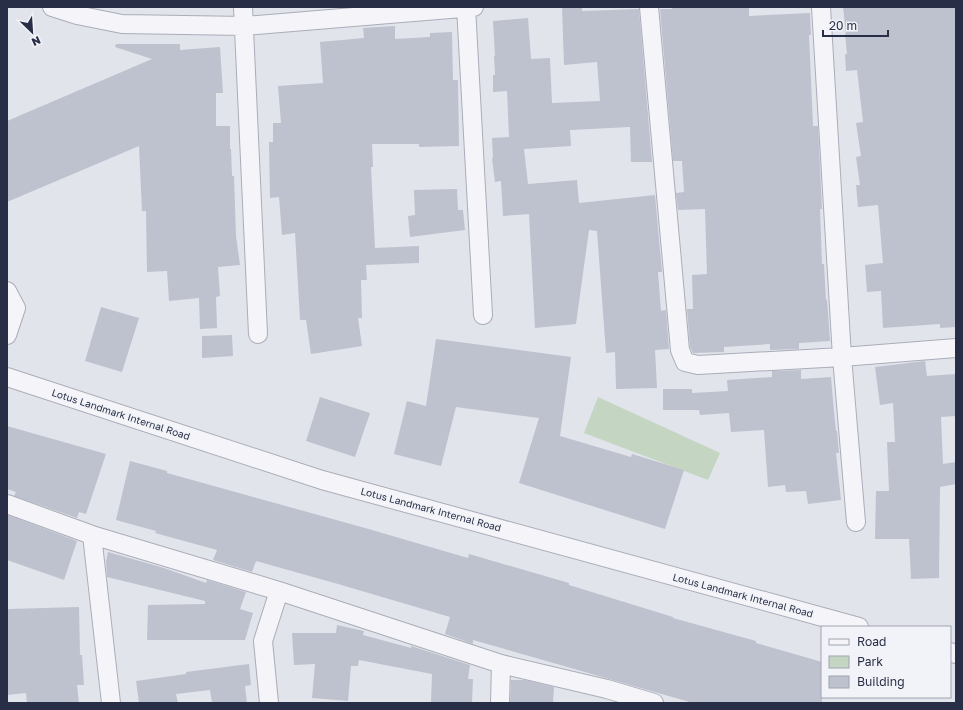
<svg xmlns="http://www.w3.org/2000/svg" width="963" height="710" font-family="'Golos Text',sans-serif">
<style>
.green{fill:#c4d6c2}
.building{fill:#bec2ce}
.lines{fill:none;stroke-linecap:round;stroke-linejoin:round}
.street-casing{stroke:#aaadb9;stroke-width:20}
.street{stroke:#f5f5f9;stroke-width:18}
.labels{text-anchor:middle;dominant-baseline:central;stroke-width:3;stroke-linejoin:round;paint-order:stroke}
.street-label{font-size:10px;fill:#282e45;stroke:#f1f3f8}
</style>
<rect width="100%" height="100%" fill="#e1e4eb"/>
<!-- green -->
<path class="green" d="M598 397 720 453 708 480 584 433Z"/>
<!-- building -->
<path class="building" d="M562 7H582V11L639 9 652 162H631L630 127 570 130 571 146 524 149 528 184 577 180 579 203 655 195 662 272H658L661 311 666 310 669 349 655 350 657 388 616 389 615 352 606 353 597 231 589 230 576 324 535 328 529 214 503 216 501 181 495 182 492 158H493L492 138 509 137 507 91 493 92V75H495L494 56H495L493 21 528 18 531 59 550 58 552 103 600 101 597 62 564 65Z
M672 7H749V16L810 13 811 35H809L813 126H818L822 209H820L822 264H824L826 300 827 299 830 341 799 343V349L770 350V344L724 347V352L693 353 690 347 687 309H693L692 275 707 274 705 209 678 210 676 193 684 192 682 161H673L660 9H672Z
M843 7H956V327L940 328V324L883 328 881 291 867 292 865 265 883 263 878 205 858 207 856 185H860L856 157 861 156 856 123 863 122 857 70 846 71 845 54H847L845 33H846Z
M395 26V39L430 37V33L452 32 453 80H458L459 146 419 147V144H372L373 167H371L375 248 419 246V263L366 265 367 280H361L362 318H358L362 346 311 354 306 320H300L295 233 282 235 279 197 270 198 269 142H273V123H281L278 86 323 83 320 42 364 38 363 28Z
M116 44H180V50L220 47 223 93H216V126H230V149H231L232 176H234L236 236 240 265 218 267 220 296 216 297 217 328 200 329 199 298 169 301 167 271 147 272 146 211H142L139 146 7 202V121L152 59 115 47Z
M457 189 458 210H463L465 230 410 237 408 216 415 215 414 190Z
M101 307 139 318 122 372 85 361Z
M232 335 233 356 202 358V336Z
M436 339 571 357 560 436 631 457 632 454 684 470 665 529 519 483 539 418 456 407 441 466 394 454 407 401 426 406Z
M925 361 927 376 956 374V416L941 417 943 464 956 462V484L940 487 939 578 911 579 909 539H875L876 491H889L887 442H895L893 403 880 405 875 367Z
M801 370V379L831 377 834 412 836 431H837L839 453H836L841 500 808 504 806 491 786 492 785 485 768 487 764 430 731 432 729 413 700 415 699 410H663V389H692V393L728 391 727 380 772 377V371Z
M320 397 370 413 355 457 306 441Z
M7 426 106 454 86 514 79 512 77 518 14 496 16 492 7 489Z
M130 461 167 471V473L365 528 468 558 469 554 569 583V585L673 617V618L756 641V643L822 662V703H693L473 640V644L445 634 450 617 338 584 256 561 252 572 213 560 217 550 155 533 156 531 116 520Z
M8 515 77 541 64 580 7 560Z
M108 552 164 568 206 583 207 580 246 592 240 609 253 613 245 640H147L148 605 205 604V601L107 577 106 562Z
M79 607 80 655H82L84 685H77L79 703H27L26 693 7 695 8 609Z
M337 625 364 631 363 635 411 648V646L470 665 468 679H473L472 703H431L432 674 359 660 358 666H351L348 701 312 698 315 664 294 665 292 633H336Z
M249 664 251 685 245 686 247 703H212L210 690 176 694 178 703H139L136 681 186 674V672Z
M511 680H525L554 687 553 703H510Z"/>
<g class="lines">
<defs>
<path id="street" d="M52 7 77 15 122 24 245 26 474 7
M243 7 258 334
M466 7 483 315
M649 7 680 350 685 362 698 365 842 357 956 348
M821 7 842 357 856 522
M7 291 16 308 7 335
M7 377 322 480 859 627
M7 504 92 535 279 591 501 664 607 689 654 703
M92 535 111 703
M950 652 956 654
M269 703 263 641 279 591
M500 703 501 664"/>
</defs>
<!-- street casing -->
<use href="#street" class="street-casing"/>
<!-- street -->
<use href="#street" class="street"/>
</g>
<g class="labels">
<!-- street labels -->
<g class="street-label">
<text transform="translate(121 414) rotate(18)">Lotus Landmark Internal Road</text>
<text transform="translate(431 509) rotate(15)">Lotus Landmark Internal Road</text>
<text transform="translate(743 595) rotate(15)">Lotus Landmark Internal Road</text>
</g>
</g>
<!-- border -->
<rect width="963" height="710" fill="none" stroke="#282e45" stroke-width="16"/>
<!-- legend -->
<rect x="821" y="626" width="130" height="72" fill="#f1f3f8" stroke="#a1a4b0"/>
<rect x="829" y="639" width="20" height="6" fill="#f5f5f9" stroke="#a1a4b0"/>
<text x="857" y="646" font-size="12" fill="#282e45">Road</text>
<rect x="829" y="656" width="20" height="12" fill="#c4d6c2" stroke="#a1a4b0"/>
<text x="857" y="666" font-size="12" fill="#282e45">Park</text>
<rect x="829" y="676" width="20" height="12" fill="#bec2ce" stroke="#a1a4b0"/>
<text x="857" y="686" font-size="12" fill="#282e45">Building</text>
<!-- north arrow -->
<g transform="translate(32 32) rotate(155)" stroke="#f1f3f8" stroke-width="3" paint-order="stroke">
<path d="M0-3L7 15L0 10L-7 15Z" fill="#282e45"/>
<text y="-6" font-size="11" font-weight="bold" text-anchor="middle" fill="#282e45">N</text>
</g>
<!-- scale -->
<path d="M823 30v6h65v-6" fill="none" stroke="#282e45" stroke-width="2"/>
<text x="829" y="30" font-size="12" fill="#282e45" stroke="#f1f3f8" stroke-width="3" paint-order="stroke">20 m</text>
</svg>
